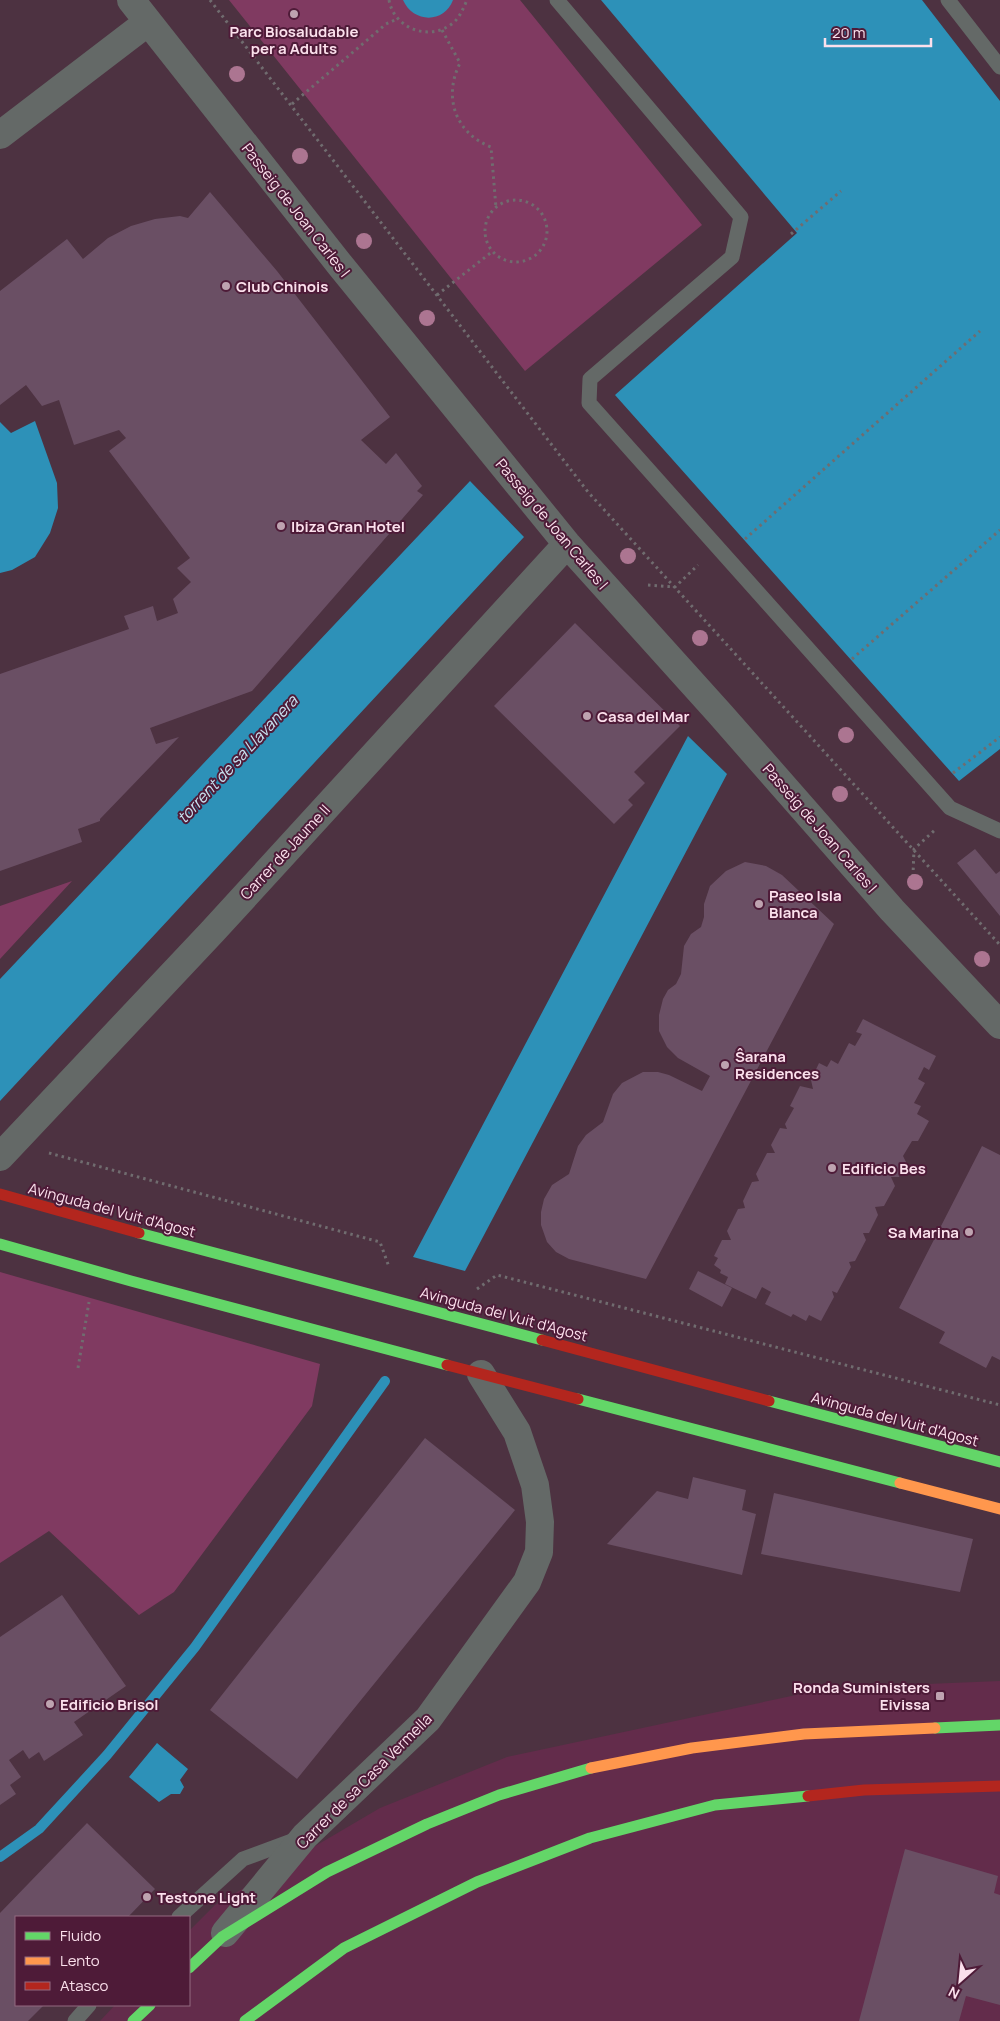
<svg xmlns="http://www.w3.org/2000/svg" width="1000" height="2021" font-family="Manrope,sans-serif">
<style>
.built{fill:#632c4b}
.green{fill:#803a61}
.water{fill:#2d91b8}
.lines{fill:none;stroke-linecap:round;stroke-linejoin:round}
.stream{stroke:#2d91b8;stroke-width:10}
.building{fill:#6a4f64}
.path{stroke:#706c6f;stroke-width:3;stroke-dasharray:2.5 4;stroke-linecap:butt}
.lane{stroke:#646967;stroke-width:15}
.street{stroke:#646967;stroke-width:28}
.fast{stroke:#63d668;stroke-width:11}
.slow{stroke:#ff974d;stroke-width:11}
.jam{stroke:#b3261e;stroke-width:11}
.tree{fill:#ac7591}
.poi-dot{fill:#bea3b0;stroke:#4e1b38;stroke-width:2}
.labels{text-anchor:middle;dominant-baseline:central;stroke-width:4;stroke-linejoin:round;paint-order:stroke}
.poi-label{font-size:15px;font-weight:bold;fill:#fbe0ec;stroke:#4e1b38;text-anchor:start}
.street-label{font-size:15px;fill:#fbe0ec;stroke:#4e1b38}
.water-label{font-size:16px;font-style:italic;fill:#c8e3f1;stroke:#4e1b38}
</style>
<rect width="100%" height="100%" fill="#4d3241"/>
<!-- built -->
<path class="built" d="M1000 1681V2021H100L115 2005H189V1931L215 1905 380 1808 507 1757 829 1688Z"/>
<!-- green -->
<path class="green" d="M229 0H520L702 225 525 371Z
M72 881 0 959V906Z
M0 1272 320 1364 312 1406 174 1592 139 1615 49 1531 0 1563Z"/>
<!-- water -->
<path class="water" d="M403 0H453C444 24 413 23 403 0Z
M601 0H922L1000 101V749L959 781 615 395 797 233Z
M35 421 57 483 58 508 50 533 35 557 12 570 0 573V422L11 433Z
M470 481 524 537 0 1101V979Z
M688 736 727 774 465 1271 413 1257Z
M157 1743 188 1769 180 1780 184 1787 180 1794H171L159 1802 129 1777Z"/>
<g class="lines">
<!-- stream -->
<path class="stream" d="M0 1857 39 1829 107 1755 195 1647 385 1381"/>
</g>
<!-- building -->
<path class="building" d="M210 192 277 271 390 417 361 440 386 464 396 453 422 486 417 491 423 495 252 691 150 728 156 744 179 737 100 819V821L78 829 82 842 0 871V674L129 629 124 616 153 606 157 621 178 613 173 599 191 582 177 568 190 558 109 451 126 438 119 430 74 445 59 400 42 406 26 385 0 405V291L67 239 83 259 108 238 131 226 155 219 180 216 188 218Z
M575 623 680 726 634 772 645 783 628 800 633 805 614 824 494 706Z
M975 849 996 874 1000 871V916L957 863Z
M745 862 766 866 782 875 834 924 646 1279 569 1259 556 1252 547 1242 541 1225V1212L544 1199 552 1185 569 1174 578 1146 586 1135 603 1122 613 1094 622 1083 643 1072H658L669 1075 702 1091 710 1076 678 1058 667 1047 659 1031V1015L663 999 668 990 676 984 681 974 684 946 691 934 701 927 704 917V904L710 886 726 871Z
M863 1019 936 1056 929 1070 924 1067 918 1079 925 1083 914 1103 921 1106 917 1114 929 1121 918 1141H912L903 1156 906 1162 899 1177H891L895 1186 884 1206 875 1207 878 1215 869 1233H863L866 1240 855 1261 849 1262 851 1267 837 1293 832 1291 834 1297 821 1321 809 1315 806 1321 793 1314 791 1317 765 1304 771 1292 762 1287 756 1299 725 1284 728 1277 720 1273 721 1270 714 1265 718 1258 714 1256 722 1240H731L727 1231 738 1209 745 1208 743 1201 752 1182 759 1181 756 1174 767 1153H775L771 1145 780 1128 787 1129 785 1124 794 1108 790 1106 800 1086 813 1089 811 1080 819 1063 827 1067 831 1060 838 1064 849 1043 855 1046 862 1034 856 1032Z
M982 1146 1000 1155V1360L992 1356 986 1368 939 1343 945 1332 899 1308Z
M698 1271 732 1288 722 1307 689 1289Z
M425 1438 515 1510 297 1779 210 1710Z
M693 1477 746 1490 742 1510 756 1514 742 1575 607 1544 657 1491 688 1499Z
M774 1493 973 1539 960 1592 761 1554Z
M62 1595 126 1686 74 1722 83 1735 44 1761 39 1752 29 1759 23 1750 9 1760 21 1777 10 1785 16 1794 0 1805V1637Z
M87 1823 155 1889 128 1917H16V2005H44L28 2021H0V1913Z
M905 1849 998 1876 994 1893 1000 1895V2005L966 1996 959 2021H859Z"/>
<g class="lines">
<!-- path -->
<path class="path" d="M210 0 588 492 1000 945
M389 0C394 29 430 42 453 23 460 17 463 9 467 0
M442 30 460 63C443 97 455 133 491 147L496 208
M292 104 386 24 397 19
M485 231a31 31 0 1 1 62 0a31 31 0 1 1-62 0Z
M791 234 841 191
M437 295 493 251
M745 539 980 331
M648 585 675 587 698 565
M852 659 1000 530
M953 773 1000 737
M909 882 913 875 914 849 936 829
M49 1153 380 1242 389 1267
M477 1289 497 1275 1000 1405
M78 1368 89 1302"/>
<!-- lane -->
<path class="lane" d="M557 0 741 217 732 257 590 379 589 403 950 808 1000 831
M948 0 1000 67
M179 1917 243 1859 297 1839
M75 2021 89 2005"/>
<!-- street -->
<path class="street" d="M131 0 340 265 567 544 721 715 892 910 1000 1025
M0 135 148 22
M0 1157 212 932 567 544
M225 1933 305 1836 428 1719 527 1582 539 1552 540 1522 535 1485 517 1432 481 1374"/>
<!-- fast -->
<path class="fast" d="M139 1233 542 1340
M0 1244 131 1281 447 1365
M578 1399 900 1483
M769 1401 1000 1462
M935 1728 1000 1725
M189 1968 222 1937 327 1872 427 1824 499 1795 591 1768
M133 2021 150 2005
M245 2021 344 1948 477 1882 590 1838 715 1805 808 1796"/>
<!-- slow -->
<path class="slow" d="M900 1483 1000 1509
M591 1768 692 1748 804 1734 935 1728"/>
<!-- jam -->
<path class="jam" d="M0 1194 139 1233
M542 1340 769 1401
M447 1365 578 1399
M808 1796 864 1790 1000 1786"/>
</g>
<!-- trees -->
<g class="tree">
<circle cx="237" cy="74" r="8"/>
<circle cx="300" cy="156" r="8"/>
<circle cx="364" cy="241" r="8"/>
<circle cx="427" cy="318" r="8"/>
<circle cx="628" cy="556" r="8"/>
<circle cx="700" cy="638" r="8"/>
<circle cx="846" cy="735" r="8"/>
<circle cx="840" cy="794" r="8"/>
<circle cx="915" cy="882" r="8"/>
<circle cx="982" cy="959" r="8"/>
</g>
<!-- markers -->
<g class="poi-dot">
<circle cx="294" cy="14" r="5"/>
<circle cx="226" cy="286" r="5"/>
<circle cx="281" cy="526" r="5"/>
<circle cx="587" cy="716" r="5"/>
<circle cx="759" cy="904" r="5"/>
<circle cx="725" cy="1065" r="5"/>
<circle cx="832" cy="1168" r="5"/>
<circle cx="969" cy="1232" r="5"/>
<rect x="935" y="1691" width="10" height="10" rx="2.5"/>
<circle cx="50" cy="1704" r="5"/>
<circle cx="147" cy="1897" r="5"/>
</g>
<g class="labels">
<!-- poi labels -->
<g class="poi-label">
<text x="294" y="31" text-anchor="middle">Parc Biosaludable<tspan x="294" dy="17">per a Adults</tspan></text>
<text x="236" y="286">Club Chinois</text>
<text x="291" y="526">Ibiza Gran Hotel</text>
<text x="597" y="716">Casa del Mar</text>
<text x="769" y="895">Paseo Isla<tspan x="769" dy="17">Blanca</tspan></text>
<text x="735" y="1056">Ŝarana<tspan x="735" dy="17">Residences</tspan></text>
<text x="842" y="1168">Edificio Bes</text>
<text x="959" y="1232" text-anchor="end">Sa Marina</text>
<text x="930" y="1687" text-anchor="end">Ronda Suministers<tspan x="930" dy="17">Eivissa</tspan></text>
<text x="60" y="1704">Edificio Brisol</text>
<text x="157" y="1897">Testone Light</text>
</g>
<!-- street labels -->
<g class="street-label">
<text transform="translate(296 210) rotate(52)">Passeig de Joan Carles I</text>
<text transform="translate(552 524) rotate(50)">Passeig de Joan Carles I</text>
<text transform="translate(820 828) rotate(49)">Passeig de Joan Carles I</text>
<text transform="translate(285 852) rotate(-47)">Carrer de Jaume II</text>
<text transform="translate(112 1210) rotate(15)">Avinguda del Vuit d'Agost</text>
<text transform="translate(504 1314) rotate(15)">Avinguda del Vuit d'Agost</text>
<text transform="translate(895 1419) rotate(15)">Avinguda del Vuit d'Agost</text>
<text transform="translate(364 1781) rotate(-45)">Carrer de sa Casa Vermella</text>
</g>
<!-- water labels -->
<g class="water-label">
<text transform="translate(237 759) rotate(-47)">torrent de sa Llavanera</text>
</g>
</g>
<!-- legend -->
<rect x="15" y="1916" width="175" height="90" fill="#4e1b38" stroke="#936a80"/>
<rect x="25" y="1932" width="25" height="8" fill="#63d668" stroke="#936a80"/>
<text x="60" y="1941" font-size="15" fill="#fbe0ec">Fluido</text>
<rect x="25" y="1957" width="25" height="8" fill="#ff974d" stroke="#936a80"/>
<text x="60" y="1966" font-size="15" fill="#fbe0ec">Lento</text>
<rect x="25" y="1982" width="25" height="8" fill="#b3261e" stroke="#936a80"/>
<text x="60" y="1991" font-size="15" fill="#fbe0ec">Atasco</text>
<!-- north arrow -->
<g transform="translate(960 1981) rotate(207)" stroke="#4e1b38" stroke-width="4" paint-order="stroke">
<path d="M0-4L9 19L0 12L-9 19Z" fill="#fbe0ec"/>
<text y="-8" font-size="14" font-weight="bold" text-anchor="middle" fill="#fbe0ec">N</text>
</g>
<!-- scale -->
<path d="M825 38v8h106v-8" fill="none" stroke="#fbe0ec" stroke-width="2.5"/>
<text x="832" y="38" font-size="15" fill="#fbe0ec" stroke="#4e1b38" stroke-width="4" paint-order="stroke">20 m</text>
</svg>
